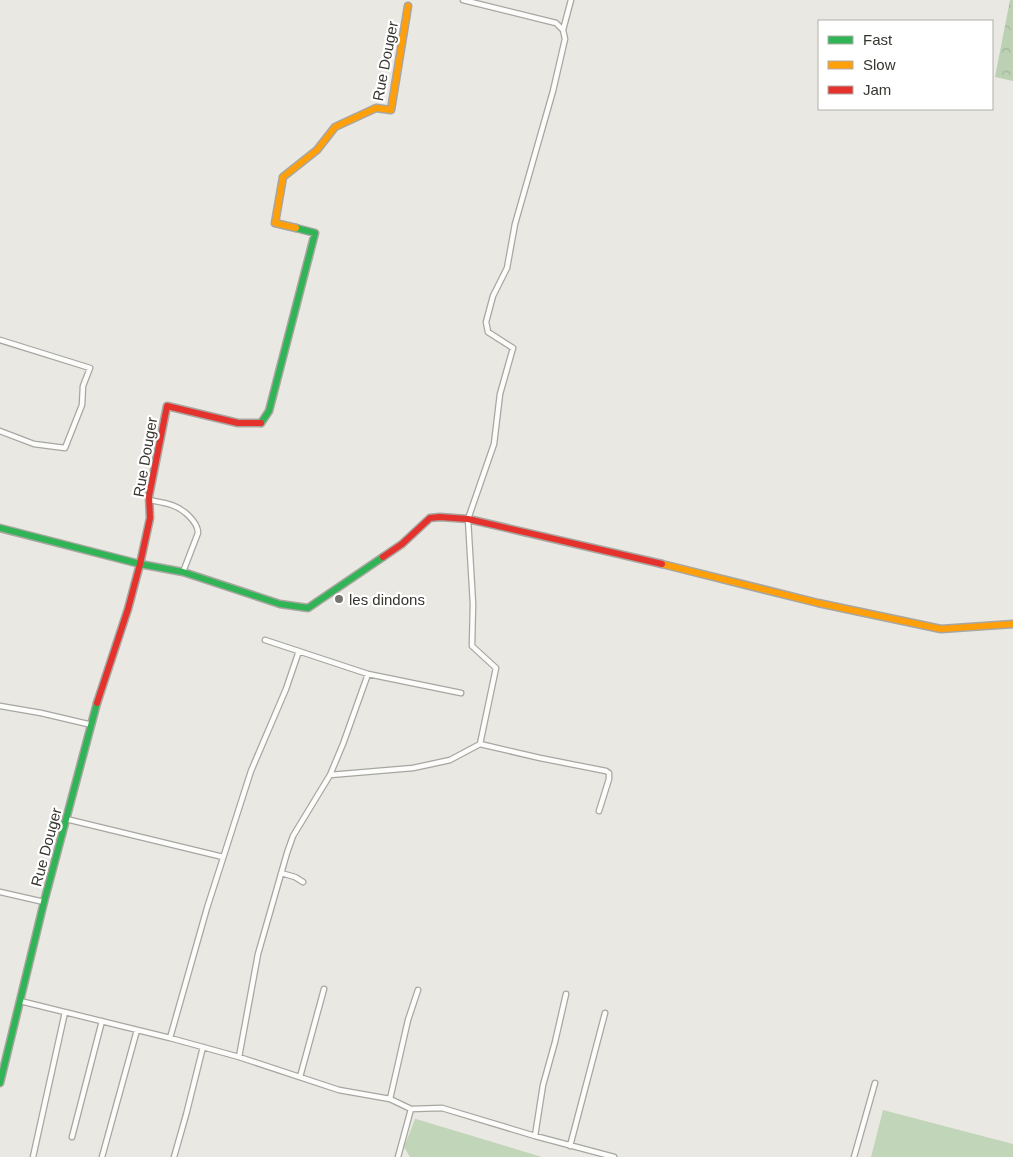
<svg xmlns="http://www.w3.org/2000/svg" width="1013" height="1157" font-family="Helvetica,sans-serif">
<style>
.grass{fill:#c1d6b9}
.forest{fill:url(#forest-crowns)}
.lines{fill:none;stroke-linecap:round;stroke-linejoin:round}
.street-casing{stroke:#a7a6a1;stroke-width:7}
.fast-casing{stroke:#a7a6a1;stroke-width:9}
.slow-casing{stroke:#a7a6a1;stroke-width:9}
.jam-casing{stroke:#a7a6a1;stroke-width:9}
.street{stroke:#fcfcfb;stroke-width:4.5}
.fast{stroke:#30b455;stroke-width:6}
.slow{stroke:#ff9f0a;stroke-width:6}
.jam{stroke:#e5322d;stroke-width:6}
.poi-dot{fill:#75746e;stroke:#fff;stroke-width:2}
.labels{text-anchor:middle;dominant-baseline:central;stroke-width:4.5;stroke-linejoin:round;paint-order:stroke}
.street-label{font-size:15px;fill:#363530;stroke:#fff}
.poi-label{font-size:15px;fill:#363530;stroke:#fff;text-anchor:start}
</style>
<defs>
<pattern id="forest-crowns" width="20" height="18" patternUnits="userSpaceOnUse" patternTransform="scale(1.25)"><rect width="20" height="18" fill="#bcd1b4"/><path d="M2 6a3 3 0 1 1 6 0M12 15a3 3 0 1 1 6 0" fill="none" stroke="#a2b49b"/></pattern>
</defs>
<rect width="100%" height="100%" fill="#eae8e2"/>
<!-- grass -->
<path class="grass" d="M883 1110 1013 1144V1157H871Z
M415 1119H416L542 1157H410L404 1147Z"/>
<!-- forest -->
<path class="forest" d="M1010 0H1013V81L995 77Z"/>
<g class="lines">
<defs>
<path id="street" d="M463 0 556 23 563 30 565 39 553 91 515 224 507 268 493 296 486 322 488 332 513 348 500 394 494 444 468 519 473 604 472 646 496 668 480 744
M563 30 571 0
M0 340 90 368 83 386 82 405 65 448 34 444 0 431
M149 500C165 503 177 504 189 516 194 521 198 526 198 533L183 572
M265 640 368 674 461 693
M0 706 41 713 92 725
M330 775 343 744 368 674
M66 819 223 857
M281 873 295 877 303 882
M0 892 44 902
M20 1001 170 1038 239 1057 339 1090 390 1099 411 1109 442 1108 535 1136 614 1157
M170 1038 207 908 251 771 286 689 299 651
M239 1057 258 954 287 853 293 836 330 775 413 768 450 760 480 744 540 758 606 771 609 773V779L599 811
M300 1077 324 989
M390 1099 408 1020 418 990
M535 1136 543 1085 555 1042 566 994
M72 1137 102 1021
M570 1146 605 1013
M33 1157 65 1012
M102 1157 137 1030
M174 1157 186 1115 203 1047
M398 1157 411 1109
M854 1157 875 1083"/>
<path id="fast" d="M261 423 269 411 315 233 296 228
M0 528 140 564 183 572 280 604 308 608 383 557
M0 1083 44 902 97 703"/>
<path id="slow" d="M296 228 275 223 283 177 317 150 335 127 376 108 391 110 408 6
M662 564 818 603 941 629 1013 624"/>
<path id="jam" d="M383 557 402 544 430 518 440 517 468 519 662 564
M97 703 128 609 140 564 150 518 149 496 167 406 238 423H261"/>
</defs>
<!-- street casing -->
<use href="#street" class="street-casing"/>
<!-- fast casing -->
<use href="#fast" class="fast-casing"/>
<!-- slow casing -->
<use href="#slow" class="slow-casing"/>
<!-- jam casing -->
<use href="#jam" class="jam-casing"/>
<!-- street -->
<use href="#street" class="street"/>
<!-- fast -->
<use href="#fast" class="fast"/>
<!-- slow -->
<use href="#slow" class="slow"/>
<!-- jam -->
<use href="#jam" class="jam"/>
</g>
<!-- markers -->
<circle class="poi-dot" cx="339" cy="599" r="5"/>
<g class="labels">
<!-- street labels -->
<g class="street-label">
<text transform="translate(385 61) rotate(-79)">Rue Douger</text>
<text transform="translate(145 457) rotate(-80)">Rue Douger</text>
<text transform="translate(46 847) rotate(-75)">Rue Douger</text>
</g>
<!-- poi labels -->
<g class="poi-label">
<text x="349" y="599">les dindons</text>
</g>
</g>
<!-- legend -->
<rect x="818" y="20" width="175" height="90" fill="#ffffff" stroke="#afaeac"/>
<rect x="828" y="36" width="25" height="8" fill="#30b455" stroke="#afaeac"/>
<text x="863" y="45" font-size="15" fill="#363530">Fast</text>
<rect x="828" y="61" width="25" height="8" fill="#ff9f0a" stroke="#afaeac"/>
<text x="863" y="70" font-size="15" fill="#363530">Slow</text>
<rect x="828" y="86" width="25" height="8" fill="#e5322d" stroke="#afaeac"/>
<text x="863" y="95" font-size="15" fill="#363530">Jam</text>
</svg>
